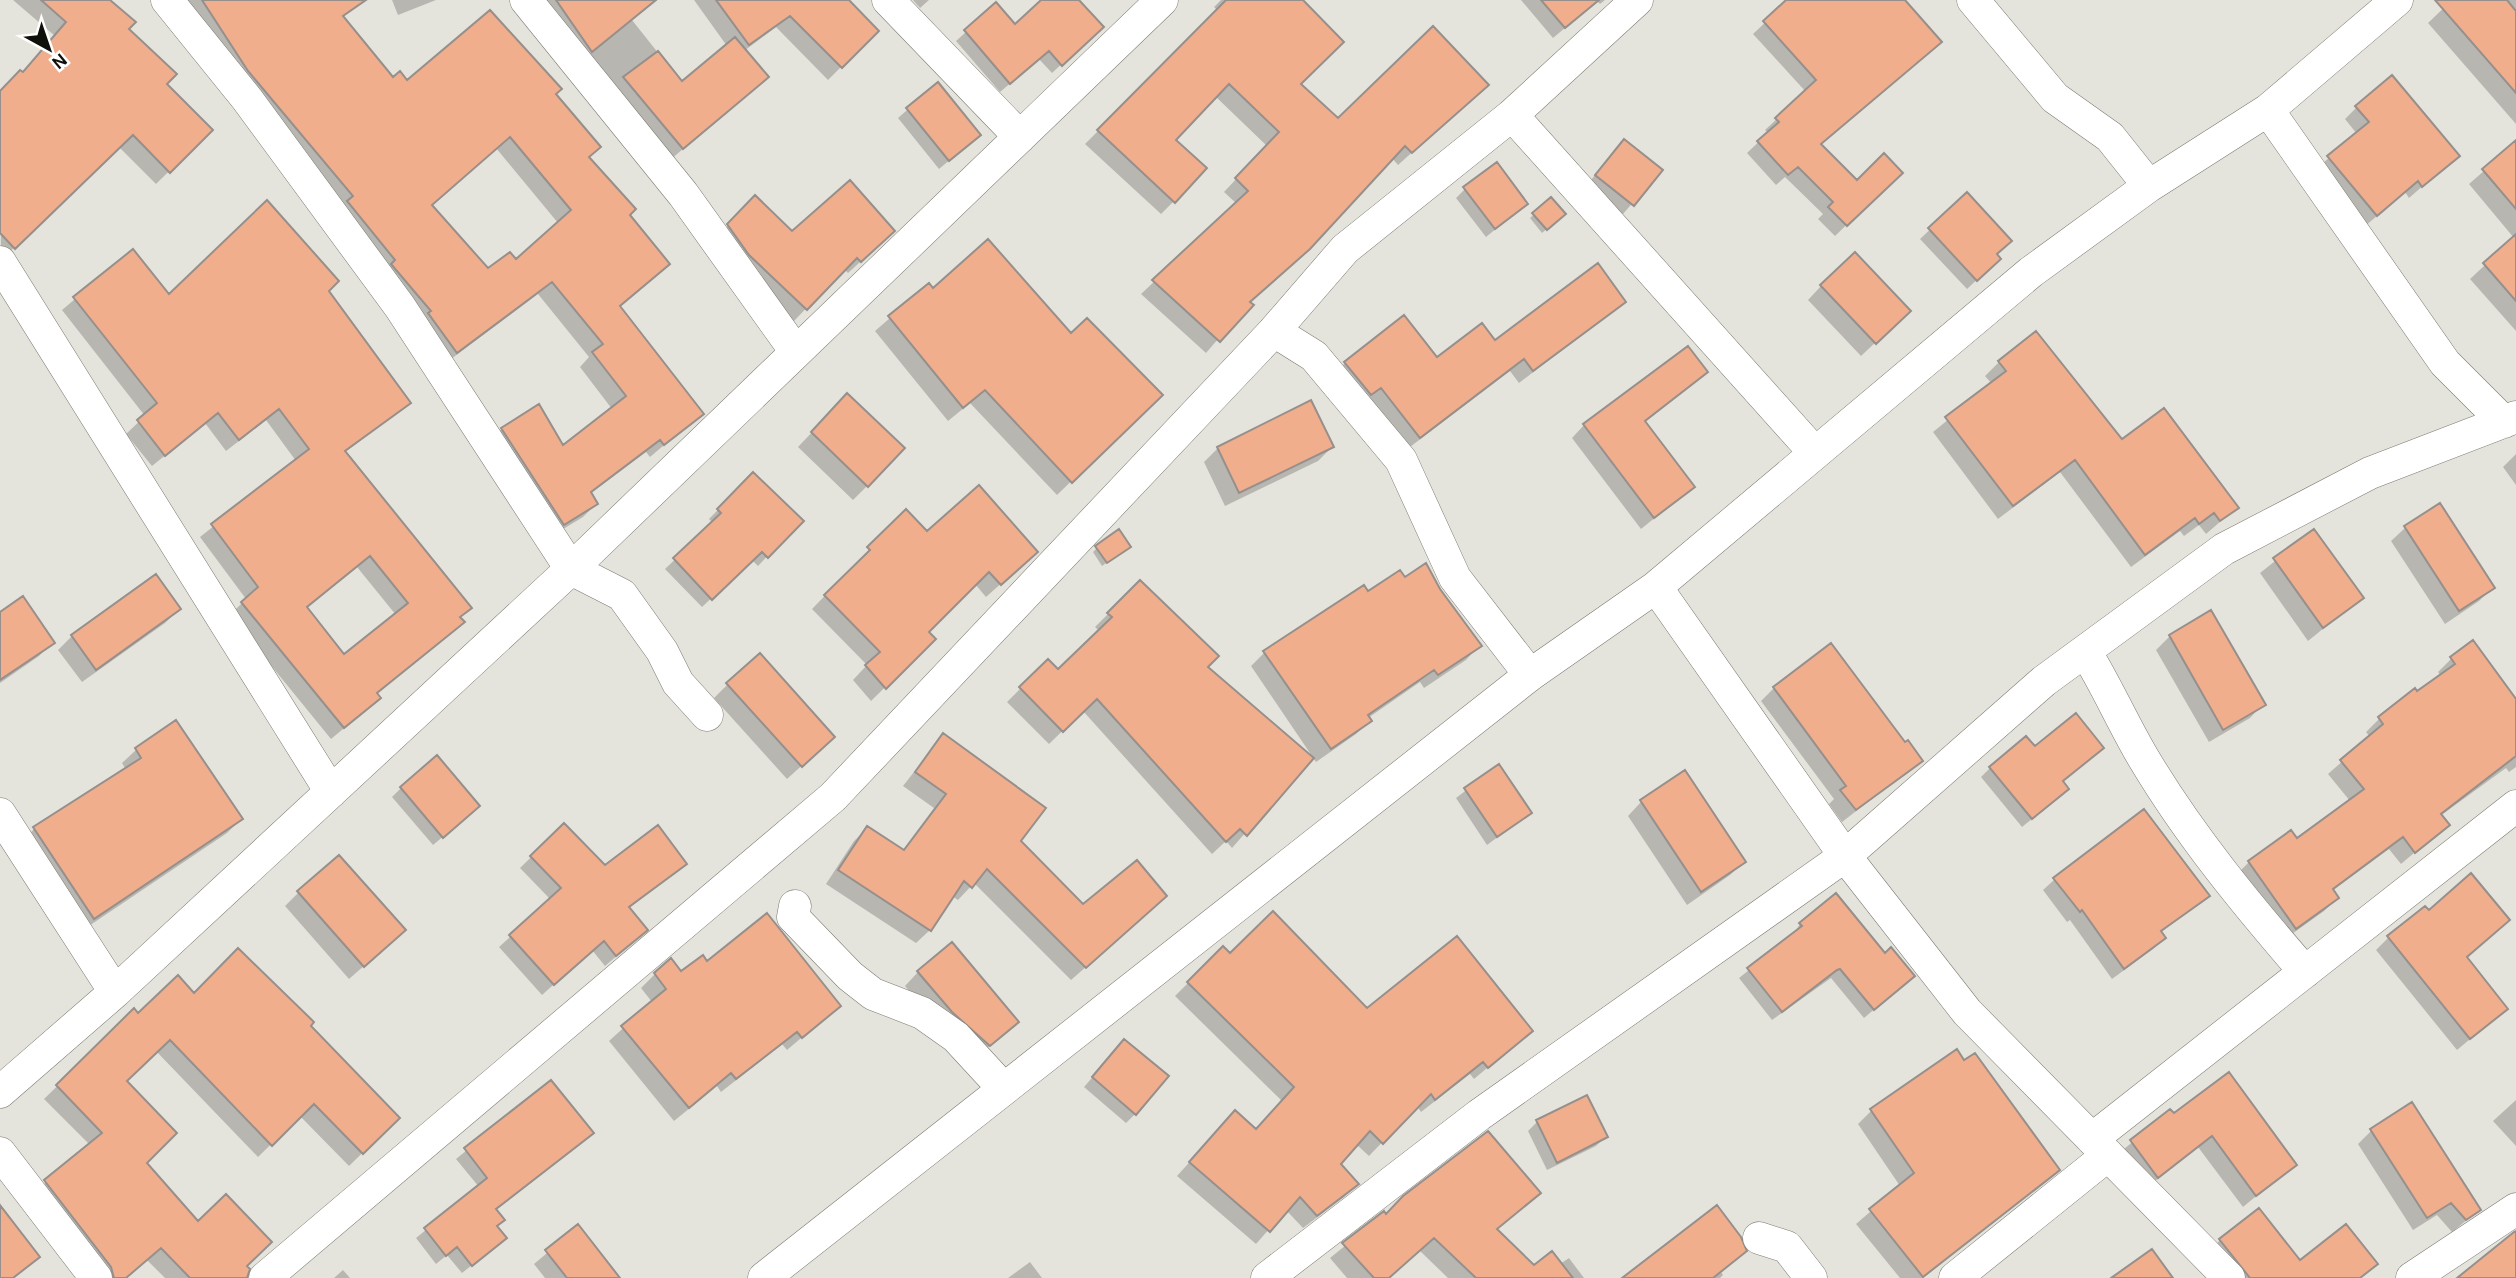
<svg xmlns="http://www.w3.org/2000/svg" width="2516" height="1278" font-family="Karla,sans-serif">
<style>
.shadow{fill:#0003;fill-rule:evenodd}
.building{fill:#f1ae8d;stroke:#968f8b;stroke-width:2;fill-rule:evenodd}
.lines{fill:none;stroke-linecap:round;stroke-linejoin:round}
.minor-casing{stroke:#7c7b73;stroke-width:33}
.minor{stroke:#fff;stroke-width:32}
</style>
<rect width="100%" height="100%" fill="#e5e4dc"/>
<!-- shadow -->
<path class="shadow" d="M13 0H109L165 84 211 130 156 184 119 147 1 260 0 93 22 74 55 36Z
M183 0H344L350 9 342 17 393 80 554 94 587 158 668 264 619 307 702 413 650 457 646 452 590 494 596 504 583 517 550 537 489 442 502 429 562 447 612 409 580 367 589 357 538 294 443 365ZM496 148 558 223 515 262 488 270 430 206Z
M392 0H436L398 15Z
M532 0H657L632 20 682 83 727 46 694 0H833L877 31 828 80 776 27 744 51 766 77 669 161Z
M913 0H929L920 8Z
M1043 0H1077L1092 36 1052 73 1039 59 1000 92 956 41 996 5 1015 26Z
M1221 0H1300L1299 84 1338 120 1474 97 1398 165 1392 158 1249 303 1206 353 1141 294 1237 204 1224 192 1267 146 1215 96 1174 140V201L1161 214 1085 144 1218 11 1214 7Z
M1521 0H1605L1600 4 1597 1 1553 38Z
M1789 0H1888L1819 145 1857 182 1900 173 1835 236 1818 219 1823 214 1785 177 1776 185 1747 153 1768 133 1765 130 1806 92 1753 34Z
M2452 0H2516V124L2428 23Z
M937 84 970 143 939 169 898 118Z
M2357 107 2457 156 2409 198 2405 192 2364 227 2316 169 2357 134 2345 119Z
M2516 143V331L2470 279 2514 238 2469 184Z
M1615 150 1661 170 1623 214 1587 185Z
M1465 189 1526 204 1486 237 1456 198Z
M1967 195 1999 259 1967 289 1920 239Z
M755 198 792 233 881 243 848 273 844 269 794 321 737 267 716 238Z
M1551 199 1560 218 1542 233 1530 218Z
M132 251 169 297 327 291 409 403 344 453 463 622 376 694 366 710 331 739 230 615 246 599 200 537 296 461 266 420 226 451 205 423 152 466 126 434 145 416 62 310ZM357 567 396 615 344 657 306 608Z
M928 285 933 290 1071 335 1160 395 1057 495 970 403 948 421 875 331Z
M1821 286 1895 324 1861 356 1808 300Z
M1624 302 1519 383 1510 371 1406 450 1332 376 1345 363 1436 360Z
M1999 362 2121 442 2236 508 2206 534 2199 525 2184 536 2180 531 2131 567 2060 472 1998 519 1933 432 1992 384 1985 376Z
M1706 372 1644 423 1693 487 1641 529 1572 438 1584 425Z
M834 409 867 486 853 500 798 447Z
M1332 447 1318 461 1225 506 1204 462 1218 448Z
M2516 454V485L2503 467Z
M753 474 801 521 758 566 752 560 702 607 665 569 713 523 709 519Z
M2440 505 2493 587 2479 601 2445 624 2391 541 2405 528Z
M906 512 927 534 1022 565 986 597 975 584 926 632 934 639 871 701 853 680 867 665 812 609Z
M2313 531 2361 598 2308 641 2260 573Z
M1129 547 1102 566 1093 552 1097 548Z
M1140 582 1205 668 1311 758 1232 848 1226 841 1212 854 1083 711 1049 744 1007 702 1048 661 1058 671 1100 632 1095 627Z
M1439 590 1479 646 1466 660 1424 688 1420 682 1368 718 1370 721 1356 734 1316 762 1251 666 1265 652 1368 594Z
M179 609 165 623 82 682 58 650 72 636Z
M2211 613 2263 704 2250 718 2209 742 2156 650 2170 636Z
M0 614 52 642 39 656 0 683Z
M2451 659 2516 702V767L2509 772 2506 768 2440 816 2447 825 2401 864 2389 849 2332 891 2337 898 2324 911 2282 941 2236 875 2249 862 2296 840 2350 801 2328 774 2370 737 2366 732 2379 719 2415 691 2417 694 2441 676 2438 672Z
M728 684 819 750 787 779 714 698Z
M1774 688 1905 745 1921 761 1842 822 1829 804 1834 799 1761 701Z
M176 723 241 819 227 833 80 932 21 843 34 829 126 770 122 763 136 750Z
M943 735 1019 841 1083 906 1152 909 1071 980 974 883 958 900 952 896 930 930 916 943 826 884 854 841 867 828 902 851 934 808 903 786Z
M2102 748 2061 782 2067 789 2058 798 2022 827 1981 777 1990 768 2034 749Z
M1498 766 1530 813 1487 845 1456 798Z
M401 788 469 815 433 845 392 797Z
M1641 802 1744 862 1730 875 1687 905 1628 816Z
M564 825 604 868 685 863 628 909 634 941 605 966 592 950 542 995 499 947 551 900 520 868Z
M2055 879 2207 895 2160 933 2164 938 2153 949 2112 979 2070 920 2067 922 2043 890Z
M299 892 389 944 349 979 285 906Z
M1800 924 1884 955 1913 976 1864 1018 1831 978 1772 1020 1739 978 1793 935Z
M2389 937 2465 958 2506 1009 2457 1050 2376 950Z
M1223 948 1230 955 1367 1010 1531 1031 1474 1079 1470 1074 1421 1112 1417 1106 1369 1156 1356 1144 1339 1164 1357 1184 1344 1197 1303 1228 1286 1210 1256 1244 1177 1176 1222 1126 1255 1131 1282 1101 1175 996Z
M707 963 839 1006 787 1050 782 1044 721 1092 717 1086 674 1121 609 1041 652 1002 641 988 655 974H681Z
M918 972 1017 1022 975 1059 938 1025 905 986Z
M194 995 308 1026 398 1118 349 1166 300 1116 258 1157 156 1051 124 1081 144 1163 197 1224 246 1265 241 1278H165L147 1260 126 1278H97L32 1194 90 1145 44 1099 134 1011 138 1015Z
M1115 1051 1135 1114 1126 1123 1084 1087Z
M551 1082 582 1142 495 1211V1247L462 1273 447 1255 436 1264 416 1238 479 1187 456 1159Z
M1586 1097 1605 1137 1596 1146 1547 1170 1528 1131 1537 1122Z
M2516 1100V1146L2493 1121Z
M2411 1104 2479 1210 2452 1232 2437 1215 2413 1230 2358 1144 2371 1131Z
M1872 1110 2057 1170 1923 1278H1900L1856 1224 1900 1186 1858 1124Z
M2170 1111 2173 1115 2295 1164 2243 1207 2198 1147 2145 1189 2118 1154Z
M1538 1193 1496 1230 1534 1267 1560 1264 1569 1258 1584 1278H1448L1419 1250 1388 1278H1347L1330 1258 1384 1214 1386 1216Z
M578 1227 618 1278H545L534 1264Z
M2220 1240 2300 1262 2375 1264 2361 1278H2228L2208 1253Z
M1745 1251 1721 1272 1723 1275 1720 1278H1625Z
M1030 1262 1042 1278H1008Z
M343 1270 350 1278H334Z"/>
<!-- building -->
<path class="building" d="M41 0H110L136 22 129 29 177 74 167 84 213 130 170 173 133 135 15 249 0 233V91L20 70 23 72 66 22Z
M202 0H366L343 16 393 77 400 71 407 80 490 10 562 89 556 94 601 147 589 157 636 209 630 215 670 264 620 306 704 414 664 445 660 440 591 492 598 504 564 525 501 428 539 404 563 445 626 396 592 352 603 344 552 282 457 353 428 313 431 311 391 264 395 260 347 201 353 196 248 71ZM510 137 571 210 516 259 510 252 488 268 432 205Z
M556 0H656L592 52Z
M716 0H849L879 31 842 68 790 16 749 45Z
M1041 0H1079L1104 27 1062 66 1049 51 1010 84 964 30 996 2 1015 24Z
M1226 0H1303L1344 42 1301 84 1338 118 1433 26 1489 85 1412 153 1405 146 1310 249 1250 302 1254 305 1220 342 1152 280 1248 191 1235 178 1279 132 1229 84 1176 140 1207 168 1175 203 1097 130Z
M1541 0H1599L1565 28Z
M1786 0H1905L1942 42 1821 144 1857 180 1884 153 1903 173 1847 226 1828 207 1833 202 1798 167 1788 175 1757 141 1779 122 1775 118 1816 80 1763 21Z
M2435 0H2507L2516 11V93Z
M735 37 769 77 683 149 623 77 658 51 682 81Z
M2392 75 2460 156 2422 187 2418 181 2377 216 2327 156 2369 122 2355 106Z
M938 82 981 135 949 161 906 108Z
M1624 139 1663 170 1634 206 1595 175Z
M2516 140V209L2482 169Z
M1497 162 1528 204 1495 229 1463 187Z
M850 180 895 231 861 262 857 258 807 310 749 255 727 224 755 195 792 231Z
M1967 192 2012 241 1997 254 2001 259 1977 281 1928 228Z
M1551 197 1566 214 1547 230 1532 213Z
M267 200 339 281 329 291 411 403 345 451 472 608 460 617 465 622 377 693 381 698 344 728 241 602 258 587 211 524 309 449 279 409 239 440 218 413 165 456 137 420 157 403 73 297 133 249 169 294ZM370 556 408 603 344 654 307 607Z
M2516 234V301L2483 263Z
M988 239 1071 333 1087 318 1163 395 1072 483 985 390 963 408 888 316 929 283 933 288Z
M1855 252 1911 311 1876 344 1820 285Z
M1598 263 1626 302 1533 371 1524 359 1420 438 1381 388 1371 395 1344 362 1404 315 1437 357 1482 323 1495 340Z
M2036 331 2122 439 2164 408 2239 508 2220 521 2214 513 2199 524 2195 518 2145 555 2075 460 2013 506 1945 417 2006 371 1998 361Z
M1688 346 1708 372 1645 421 1695 487 1654 518 1583 424Z
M847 393 905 448 868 487 811 432Z
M1311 400 1334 447 1239 493 1217 447Z
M753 472 804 521 768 558 762 552 712 600 673 558 721 513 717 509Z
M979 485 1038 552 1001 585 989 572 929 632 936 639 886 689 865 665 880 652 824 595 870 550 867 547 906 509 927 531Z
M2440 503 2495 588 2459 611 2404 526Z
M1119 529 1131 547 1107 563 1095 546Z
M2314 529 2364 598 2323 628 2273 558Z
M1426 563 1440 589 1482 646 1438 675 1434 670 1368 715 1372 721 1331 749 1263 651 1364 585 1368 591 1400 570 1405 577Z
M156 574 181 609 96 670 71 635Z
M1140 580 1219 656 1208 667 1314 758 1247 836 1240 829 1226 842 1097 699 1063 732 1019 687 1048 659 1058 669 1112 617 1107 613Z
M23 596 55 643 0 680V612Z
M2211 610 2266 705 2223 730 2169 635Z
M2473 640 2516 699V756L2441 814 2450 825 2415 853 2403 837 2333 889 2339 898 2296 929 2248 861 2291 830 2297 838 2364 789 2340 760 2383 724 2378 717 2415 688 2417 691 2455 664 2450 657Z
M1831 643 1905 742 1908 740 1923 761 1856 810 1840 790 1846 786 1773 687Z
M760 653 835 737 802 767 726 683Z
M2076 713 2104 748 2063 781 2069 789 2032 819 1989 767 2026 736 2035 746Z
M176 720 243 819 94 919 33 827 141 758 135 748Z
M943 733 1046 808 1021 841 1083 904 1137 860 1167 896 1086 968 987 869 972 888 964 881 931 931 838 870 867 826 904 850 946 794 915 772Z
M437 755 480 806 443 838 400 787Z
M1499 764 1532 813 1497 837 1464 788Z
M1685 770 1746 862 1701 892 1640 800Z
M2144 809 2210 896 2161 931 2166 938 2124 969 2082 910 2080 912 2053 878Z
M564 823 605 865 658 825 687 864 629 907 648 930 616 956 604 941 554 985 509 935 561 888 530 856Z
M339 855 406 930 364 967 297 891Z
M2471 873 2510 920 2467 957 2508 1009 2470 1039 2387 936 2425 906 2429 910Z
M1836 893 1885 953 1891 947 1915 976 1874 1010 1840 969 1837 970 1782 1012 1747 968 1802 926 1799 923Z
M1273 911 1367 1008 1457 936 1533 1031 1488 1068 1483 1062 1435 1100 1431 1094 1383 1144 1370 1131 1341 1164 1359 1184 1317 1216 1300 1197 1270 1232 1189 1162 1235 1110 1256 1129 1294 1087 1187 982 1223 946 1230 953Z
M767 913 841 1006 802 1038 797 1032 736 1079 731 1073 689 1108 621 1026 666 989 654 973 671 958 681 971 703 955 707 961Z
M952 942 1019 1022 990 1046 952 1012 917 971Z
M238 948 314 1022 311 1026 400 1118 363 1154 314 1104 272 1146 170 1040 127 1081 177 1133 147 1163 198 1221 226 1194 272 1242 247 1266 250 1269 247 1278H190L161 1248 126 1278H114L111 1267 44 1180 102 1133 56 1085 134 1008 138 1013 178 975 194 993Z
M1124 1039 1169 1076 1136 1115 1092 1077Z
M1957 1049 1964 1060 1975 1053 2060 1170 1923 1277 1869 1209 1914 1173 1870 1109Z
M2229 1072 2297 1165 2256 1196 2212 1136 2158 1178 2130 1140 2170 1109 2174 1113Z
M551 1080 594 1133 496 1209 505 1220 497 1226 507 1238 472 1266 457 1247 446 1256 424 1228 487 1178 464 1148Z
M1587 1095 1608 1137 1557 1163 1536 1120Z
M2412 1102 2481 1210 2466 1220 2451 1203 2427 1218 2370 1129Z
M1488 1131 1541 1193 1497 1229 1534 1265 1552 1251 1573 1278H1476L1434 1238 1389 1278H1374L1342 1243 1384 1211 1386 1214 1403 1196Z
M0 1205 40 1257 13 1278H0Z
M1717 1205 1741 1237 1747 1251 1713 1278H1622Z
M2259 1208 2300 1260 2346 1224 2378 1264 2360 1278H2250L2219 1239Z
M578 1224 620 1278H567L545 1250Z
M2516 1231V1278H2457L2514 1232Z
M2152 1249 2173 1278H2111Z"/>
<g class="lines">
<defs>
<path id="minor" d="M167 0 247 99 400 307 571 569 622 595 662 651 678 683 707 715
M526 0 683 194 796 352
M888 0 1020 137
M1973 0 2055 98 2110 137 2149 186
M2268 110 2445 363 2504 422
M1512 115 1637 0
M0 262 331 792
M1274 331 1314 356 1401 460 1455 578 1530 675
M1656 587 1845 856 1967 1012 2229 1278
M2085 651C2107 686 2123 724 2144 759 2190 836 2247 905 2305 972
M0 814 115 992
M795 906 793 917 850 976 873 994 922 1013 956 1037 1004 1089
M0 1092 115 992 571 569 1162 0
M2092 1139 2516 806
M0 1153 96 1278
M1759 1238 1787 1247 1811 1278
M265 1278 833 797 1274 331 1345 249 1512 115 1815 453
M764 1278 1530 675 1656 587 2031 272 2149 186 2268 110 2397 0
M1267 1278 1479 1115 1845 856 2044 681 2224 549 2370 473 2516 417
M1955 1278 2108 1155
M2412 1278 2516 1209"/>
</defs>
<!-- minor casing -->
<use href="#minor" class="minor-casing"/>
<!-- minor -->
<use href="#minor" class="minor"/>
</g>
<!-- north arrow -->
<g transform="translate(49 49) rotate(140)" stroke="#ffffff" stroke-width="5" paint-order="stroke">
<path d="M0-5L12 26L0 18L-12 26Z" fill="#0f0f0c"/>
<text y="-10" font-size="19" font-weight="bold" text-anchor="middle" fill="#0f0f0c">N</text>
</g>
</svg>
